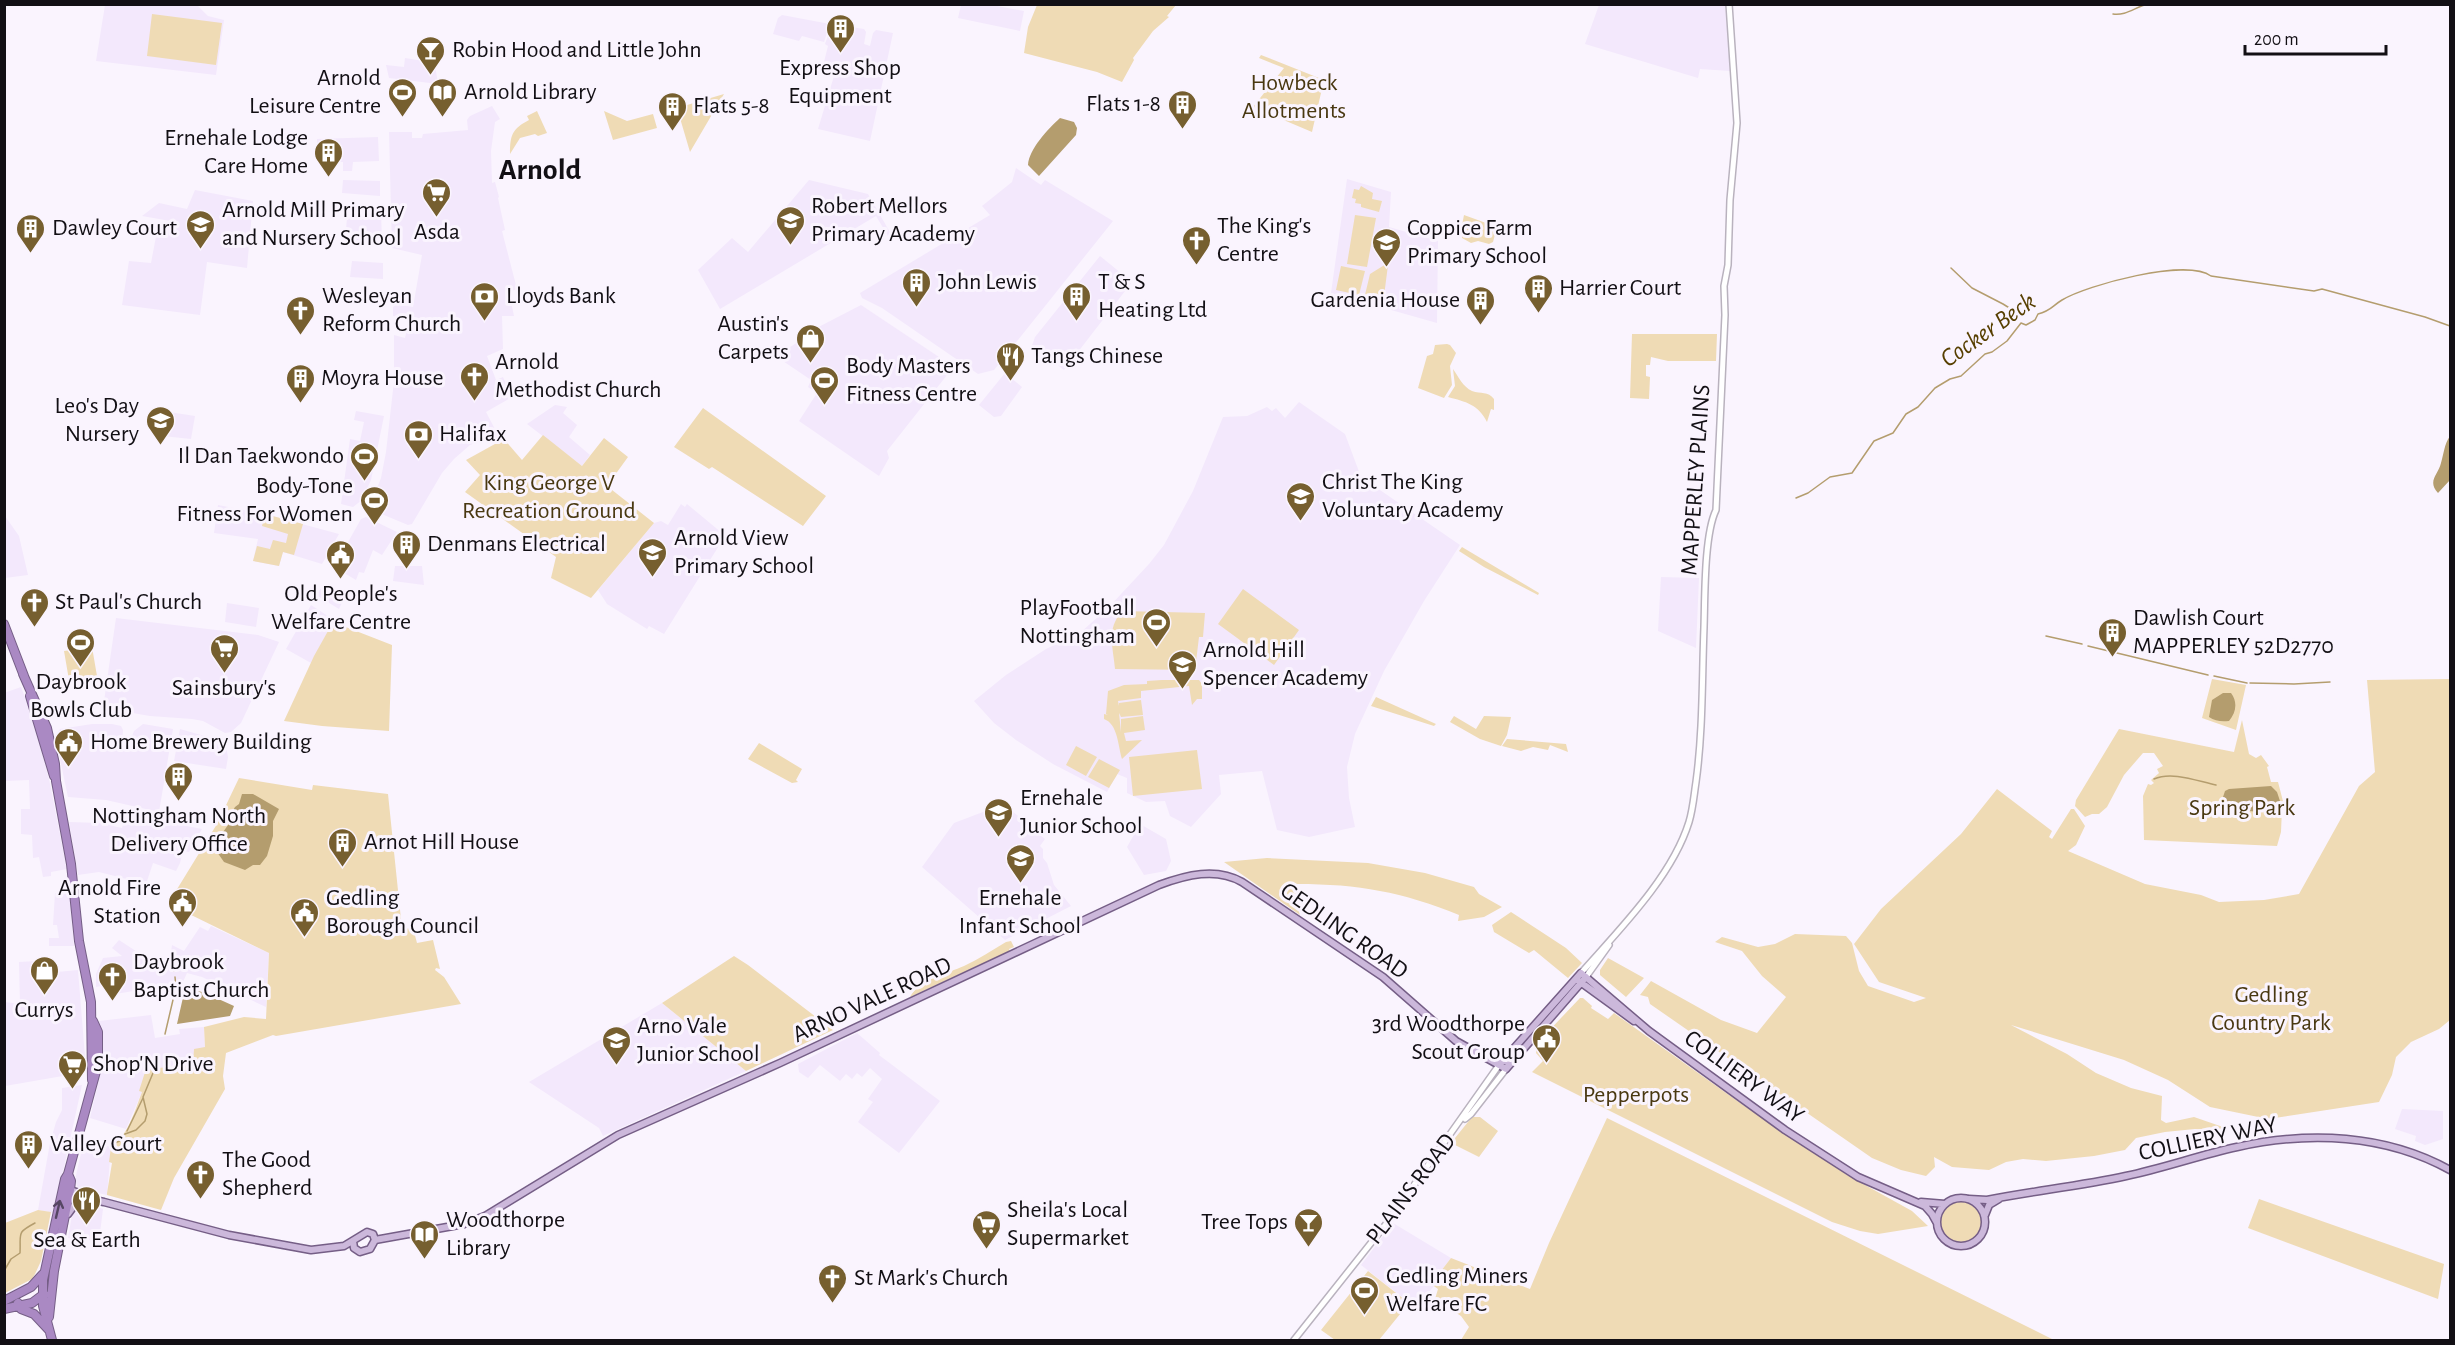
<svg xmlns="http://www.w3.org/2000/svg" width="2455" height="1345" font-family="'Alegreya Sans',sans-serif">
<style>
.built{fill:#f3e8fc}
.green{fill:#efdbb5}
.water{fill:#b49d6e}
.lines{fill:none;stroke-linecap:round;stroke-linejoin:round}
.stream{stroke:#b49d6e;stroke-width:1.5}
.secondary-casing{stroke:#b9b2be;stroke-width:8}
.primary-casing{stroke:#755e86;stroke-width:9}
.highway-casing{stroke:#755e86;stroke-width:10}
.secondary{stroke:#fff;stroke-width:5}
.primary{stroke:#ccb8db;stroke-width:6}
.highway{stroke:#aa89c3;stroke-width:8}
.oneway{stroke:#564663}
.labels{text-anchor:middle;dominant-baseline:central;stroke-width:6;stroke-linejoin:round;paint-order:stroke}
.poi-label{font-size:24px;fill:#120f14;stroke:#faf4fe;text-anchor:start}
.park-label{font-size:24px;fill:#493811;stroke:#faf4fe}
.street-label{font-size:24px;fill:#120f14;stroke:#faf4fe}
.water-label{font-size:26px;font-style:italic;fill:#573f00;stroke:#faf4fe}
.district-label{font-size:30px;font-weight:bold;fill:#120f14;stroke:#faf4fe}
</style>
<rect width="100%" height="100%" fill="#faf4fe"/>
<!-- built -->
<path class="built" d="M105 5H200L198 6 208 16 224 20 216 75 96 61Z
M961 5H992L1024 11 1020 31 958 18Z
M1599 5H1725L1730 71 1700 69 1698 78 1585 44Z
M782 15 830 24 824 42 802 36 799 41 773 34 778 18Z
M832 24 864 29 866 32 864 44 870 46 873 33 876 30 893 33 870 141 818 129 837 66 824 62 828 46 825 44Z
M405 58 424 61 434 59 438 84 389 78 386 65 404 67Z
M492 106 500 119 495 122 491 151 492 183 495 182 499 197 498 198 505 230 502 231 517 289 509 292 514 316H502L503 349 487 356 496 380 503 377 512 397 486 412 497 433 470 445 454 459 442 473 412 524 408 525 372 510 370 506 381 478 386 452 394 381V335L405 338 409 320 393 316V307L397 304 413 307 422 255 392 248 389 132H412V138H422L423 134 468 130 467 120 470 116Z
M378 137 379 161 353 162 352 171H343V162H317V139Z
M1016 168 1041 185 1045 180 1113 221 994 370 978 374 882 308 862 298 860 293 990 215 982 206 1012 182Z
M1347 179 1391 192 1389 227 1438 241 1437 323 1331 293Z
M343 180 380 181V196L342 193Z
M809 180 868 194 891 234 888 236 876 216 720 309 698 270 732 238 748 252Z
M195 190 253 201 247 268 207 262 200 315 122 305 129 261 151 263 158 226 176 229V222L142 216 159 203 187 209Z
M357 208 381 209 382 245 345 241 347 218 356 219Z
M1100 256 1132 282 1064 370 1032 345 1033 343 1035 337Z
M352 261 383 263V279L350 277Z
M861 305 951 365V370L887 451 889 458 879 476 799 421 817 393 808 387 811 380 777 357 779 354 798 342 805 334Z
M1005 373 1022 387 1001 416 994 417 979 405Z
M1299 402 1345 434 1361 477 1460 545 1424 601 1384 671 1355 734 1347 767 1349 798 1355 827 1309 837 1277 830 1262 771 1219 775 1221 794 1191 827 1170 816 1165 801 1146 802 1127 793V778L1117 774 1107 792 1053 764 1016 740 994 723 974 701 1006 675 1046 649 1081 632 1108 608 1149 564 1164 545 1193 491 1223 417 1247 416 1267 407 1272 411 1276 408 1285 418Z
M555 405 567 407 563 413 577 425 569 437 590 455 582 466 527 424Z
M156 410 195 416 191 439 153 435Z
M356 411 384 416 371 480 362 500 353 507 341 504 350 439 360 441 364 422 354 420Z
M681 504 685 507 687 504 728 538 720 544 664 634 649 626 647 629 607 604 598 590 654 523 661 521 668 525Z
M218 505 265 514 339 534 322 564 283 552 279 566 253 561 258 539 214 533Z
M5 516 19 536 28 575 5 578Z
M366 517 397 532 382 555 373 550 364 573 359 572 356 580 334 567 361 519Z
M395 566H422L424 585 393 581Z
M1661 577 1699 578 1696 648 1658 631Z
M325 583 345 596 339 609 316 595Z
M227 603 259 608 256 627 225 622Z
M311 605 334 620 311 663 286 649Z
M116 618 258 635 279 642 241 723 231 732 225 733 203 721 192 719 150 716 103 708Z
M21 687 33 718 49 779 67 869 51 872V876L43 877 39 857 33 858 32 835 21 834V809H30L29 780 5 781 4 693Z
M92 724H112L121 726 123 730 122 748 128 747 134 731 143 724 173 729 159 812 106 800 68 797 55 736 60 729Z
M180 729 215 739 226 746 228 757 226 769 174 761Z
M1004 804 1045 839 1040 846 1043 849V858L1047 863 1054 885 1071 906 1005 940 922 867 954 823Z
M101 808 117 811 113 826 122 828 126 813 152 818 150 824 165 827 166 822 202 829 189 852 183 851 180 863 176 871 153 863 146 884 99 872 78 875 69 822 100 823Z
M1140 824 1166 839 1171 861 1166 871 1144 875 1127 847Z
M55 893H70L74 946H49V938H59L57 925H53Z
M211 926 269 953 266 1007 202 977 187 973 181 986 171 985 115 994 113 984 96 987V974L103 958 122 956 112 948 119 940 151 961 166 967 169 966 172 945 184 951 200 927 208 931Z
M37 961 38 972 56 969 57 972 78 970 86 1069 80 1073 5 1086V1002L20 1004 19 962Z
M662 1003 746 1071 603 1136 599 1128 529 1082Z
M151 1015 155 1038 180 1034 179 1029 204 1027 205 1047 193 1065 139 1091 142 1092 126 1129 90 1118 103 1062 99 1021Z
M857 1033 880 1053 879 1055 940 1101 899 1153 858 1122 873 1102 868 1099 882 1079 870 1068 862 1077 857 1073 852 1079 846 1074 840 1081 820 1065 808 1078 799 1072 798 1064Z
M82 1085 54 1213 38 1210 50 1143 56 1122 62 1110V1088Z
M2402 1109 2443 1111V1139L2425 1145 2415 1141 2416 1136 2395 1129Z
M84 1140 111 1147 107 1195 80 1189 77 1186 75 1180Z
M94 1206 103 1209 99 1241 68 1238 72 1215 76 1210Z
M1393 1223 1451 1258 1431 1284 1434 1286 1416 1308 1361 1265Z"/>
<!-- green -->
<path class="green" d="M1037 5V4L1176 5 1167 16 1169 17 1153 31 1133 58 1134 60 1122 82 1097 72 1024 53 1028 27Z
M152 14 222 23 216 65 147 56Z
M1261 55 1324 80 1312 132 1253 107 1284 68 1259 58Z
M724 94 690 152 677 108Z
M537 111 547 133 538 136 535 134 520 138 510 154C510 135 512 129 529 120L527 116Z
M604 111 627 121 653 114 657 128 613 140Z
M1361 186 1373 193 1372 199 1382 201 1379 212 1361 207V204L1355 203 1356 199 1352 198 1354 189 1359 190Z
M1355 215 1376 218 1367 267 1347 264Z
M1464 215 1497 227 1493 242 1489 244 1478 241 1471 243 1462 238 1461 230Z
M1386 264 1388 265 1383 304 1364 299 1370 274Z
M1341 266 1365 271 1359 295 1336 290Z
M1632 334H1717L1716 361H1668L1651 357 1650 365H1646V376L1650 377 1649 399 1630 398Z
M1447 344 1450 345 1456 353 1450 366 1452 385 1444 398 1418 388 1427 356 1433 354 1435 345Z
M1453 369C1458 376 1463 387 1472 391 1481 394 1488 391 1494 399V410L1491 409 1487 422C1478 404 1466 402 1448 397L1455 386Z
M703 408 826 496 803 526 712 467 709 469 674 447Z
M543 435 582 466 604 438 628 457 607 486 654 523 591 598 551 578 556 557 465 492 480 475 466 460 504 439 522 460Z
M265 514 303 524 294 555 283 552 279 566 253 561 257 546 270 549 273 540 286 543 288 534 262 526Z
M1462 547 1539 593 1538 595 1484 567 1459 551Z
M1243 589 1299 630 1274 665 1218 624Z
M1122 611 1205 613 1203 637H1199L1195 670 1115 669C1113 646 1106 630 1122 611Z
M333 622 392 645 389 731 322 726 284 721 314 656Z
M92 647 97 676 69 680 64 651Z
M2212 679 2246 685 2236 730 2202 718Z
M2450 679V1020L2439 1029 2411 1042 2396 1057 2392 1075 2379 1102 2268 1119 2210 1107 2168 1080 2124 1060 2011 1025 2067 1054 2096 1073 2131 1088 2162 1096 2161 1120 2166 1123 2194 1117 2223 1127 2222 1131 2195 1129 2165 1132 2136 1138 2125 1150 2094 1156 2046 1161 2023 1159 2006 1162 1989 1170 1952 1167 1934 1157 1935 1167 1926 1176 1901 1170 1872 1158 1650 1004 1648 997 1640 995 1651 981 1721 1020 1757 1033 1786 997 1762 976 1742 951 1715 942 1722 937 1758 947 1775 944 1795 934 1846 936 1852 943 1859 971 1868 986 1914 1002 1926 998 1879 982 1854 944 1881 909 1961 834 1997 789 2052 831 2049 837 2052 839 2071 809H2074L2085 826 2076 845 2068 851 2145 884 2201 895 2219 902 2264 900 2299 894 2359 786 2375 772 2367 680Z
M1162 680H1199L1202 684V699H1197L1192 705 1189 686 1141 691V698L1118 701 1119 706V703L1141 700 1143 715 1121 717 1119 713 1121 732V719L1143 716 1145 730 1124 733 1126 741 1142 740 1122 759C1118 746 1118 724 1104 719V714L1108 715 1106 714 1108 691 1124 685 1147 684V681Z
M1376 697 1436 724 1434 726 1371 706Z
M1454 716 1476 729 1484 716 1511 717 1507 735 1501 746 1480 739 1450 722Z
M2242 720 2249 754 2256 758 2261 755 2269 766 2267 767 2271 782H2278L2284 805 2282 808 2281 832 2277 846 2144 840 2143 796 2148 784 2151 785 2154 783 2151 780 2159 773 2157 769 2163 766 2154 753H2143L2124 775 2107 807 2099 814H2092L2085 817 2075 806 2076 800 2119 729 2234 752Z
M1507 739 1566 744 1568 752 1550 745 1548 750 1533 747 1521 751 1502 746Z
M759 743 802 769 796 780 798 782 792 783 748 759Z
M1076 746 1097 757 1086 776 1066 765Z
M1197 750 1202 789 1133 796 1129 757Z
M1099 759 1120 770 1109 788 1088 777Z
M239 778 312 790 313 785 388 794 402 929 413 928 417 943 433 940 440 969 436 968 435 970 444 977 461 1004 276 1036 273 1035 226 1053 223 1076 225 1089 174 1178 161 1210 107 1195V1193L112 1163 109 1162 111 1147C128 1136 135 1110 142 1092L139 1091 146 1069 193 1065 194 1049 205 1047 204 1027 244 1017 266 1019 269 953 183 911 184 909 171 899 217 824Z
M1267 858 1368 863 1425 873 1474 887 1479 894 1502 907 1484 917 1458 921 1459 915C1402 892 1359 884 1297 884V906L1300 915 1224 862Z
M1511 912 1566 948 1582 963 1568 978 1534 950 1529 953 1494 932 1492 925Z
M1011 941 1014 947 1009 949 1010 951 910 997C919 980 948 973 964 966 979 959 992 950 1006 942Z
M734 956 748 965 833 1030 746 1071 662 1003Z
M1608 958 1644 978 1626 997 1600 975V970Z
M1580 998H1583L1592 1006 1591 1008 1608 1019 1614 1013 1743 1105 1847 1175 1912 1211 1928 1226 1878 1234 1860 1231 1832 1222 1532 1072 1543 1061 1536 1053 1539 1036 1542 1038Z
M1472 1117H1480L1498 1131 1479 1157 1451 1143Z
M1607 1118 2054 1340H1461L1469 1327 1461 1316 1435 1299 1438 1289 1431 1284 1451 1258 1530 1289 1549 1243Z
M2259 1199 2444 1264 2438 1299 2248 1228Z
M1940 1222a21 21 0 1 1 42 0a21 21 0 1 1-42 0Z
M38 1210 51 1212 41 1261 35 1274 32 1279 5 1293V1223Z
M1368 1271 1409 1303 1379 1340H1335L1321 1330Z"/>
<!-- water -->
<path class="water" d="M1060 118 1074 122 1077 128 1076 135 1039 176 1028 165C1029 149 1048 129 1060 118Z
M2450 436V480L2438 493C2427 481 2438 475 2441 463 2444 453 2444 445 2450 436Z
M2223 693H2231C2238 702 2236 713 2229 721 2221 722 2215 721 2209 717L2212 700Z
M2271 786 2277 792 2281 804 2278 811C2263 813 2231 813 2223 797L2225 791 2229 789Z
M242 794H253L279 809 273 821V836L267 856 260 865H253L245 870 224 862 217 852 221 835 228 825V819L235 807 239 804Z
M189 990 203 992 234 1006 230 1016 177 1024 184 993Z"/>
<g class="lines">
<!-- stream -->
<path class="stream" d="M2113 14C2126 16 2135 7 2148 4
M1951 268 1972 288 2003 304 2019 314
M1796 498 1808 493 1830 477 1852 473 1874 441 1893 433 1906 414 1918 407 1935 388 1950 379 1961 376 1985 354 1992 352 2007 341 2021 323 2026 325 2035 320 2038 314C2051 311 2052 306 2062 300 2087 285 2186 258 2211 276L2314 291 2322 289 2425 317 2450 326
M2046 636 2082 644
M2088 646 2208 675
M2214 676 2247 683
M2250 683 2294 684 2330 682
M2154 779C2172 771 2197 781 2216 785
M173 962 174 971
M165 1034 176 987 175 977
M127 1131 143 1098
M111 1144 120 1141 125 1134 136 1130 145 1121 147 1114 143 1097 153 1073
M4 1271 11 1259 20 1253C21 1233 16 1233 35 1223"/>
<defs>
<path id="secondary" d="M1581 973C1619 930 1672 877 1689 822 1693 809 1694 795 1696 782 1703 731 1702 679 1704 627 1705 598 1704 535 1716 510L1725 315 1724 286 1728 265 1730 200 1737 123 1729 4
M1586 977 1609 945
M1465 1119 1471 1114 1506 1069
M1294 1340 1390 1219 1499 1065"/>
<path id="primary" d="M1579 981 1634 1021
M1477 1051 1507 1062
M1499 1065 1581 973 1649 1031 1785 1130 1858 1177 1925 1206 1932 1214 1937 1223
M70 1190 89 1196
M66 1193 69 1195 104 1202 229 1235 311 1250 344 1246 367 1232 373 1234 375 1240 370 1249 360 1252 354 1248 353 1241
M1937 1222a24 24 0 1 1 48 0a24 24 0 1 1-48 0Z
M1969 1199 1987 1200C2033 1191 2080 1186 2126 1176 2164 1168 2200 1155 2237 1147 2309 1131 2385 1134 2450 1170
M1921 1202 1945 1204
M68 1214 76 1203 88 1202
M1985 1215 1989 1205 1999 1199
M375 1240 464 1224 485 1216 618 1135 780 1063 1159 885C1186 875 1216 867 1242 882L1383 977 1456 1041 1506 1069 1586 977"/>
<path id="highway" d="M4 624 24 676
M23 674 47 728 55 764 56 781 71 864 79 941 91 1002 92 1080
M30 696 54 776
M4 1301 31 1287 43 1274
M18 1303 21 1309 34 1314 49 1330
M4 1309 32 1303 44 1294
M49 1317 54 1271 70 1190 71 1181 68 1174
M52 1340 43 1306V1280L65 1179 68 1174 98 1064V1032L93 1021"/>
</defs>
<!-- secondary casing -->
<use href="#secondary" class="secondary-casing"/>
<!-- primary casing -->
<use href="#primary" class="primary-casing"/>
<!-- highway casing -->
<use href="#highway" class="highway-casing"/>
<!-- secondary -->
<use href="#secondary" class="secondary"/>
<!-- primary -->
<use href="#primary" class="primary"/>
<!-- highway -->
<use href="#highway" class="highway"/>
</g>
<!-- one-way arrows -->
<defs><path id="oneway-shaft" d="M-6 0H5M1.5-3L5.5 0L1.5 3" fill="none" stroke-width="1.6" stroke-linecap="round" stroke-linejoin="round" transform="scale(1.5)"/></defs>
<use class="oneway" href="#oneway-shaft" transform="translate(58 1209) rotate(-77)"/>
<!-- icons -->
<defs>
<symbol id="building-pin" viewBox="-11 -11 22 30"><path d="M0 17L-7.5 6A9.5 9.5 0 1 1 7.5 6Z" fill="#765f2f" stroke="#faf4fe"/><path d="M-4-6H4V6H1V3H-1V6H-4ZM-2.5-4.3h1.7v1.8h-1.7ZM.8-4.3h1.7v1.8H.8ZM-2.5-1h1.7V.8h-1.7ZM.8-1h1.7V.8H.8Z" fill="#fff"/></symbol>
<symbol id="bar-pin" viewBox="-11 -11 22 30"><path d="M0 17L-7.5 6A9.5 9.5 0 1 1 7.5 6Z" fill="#765f2f" stroke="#faf4fe"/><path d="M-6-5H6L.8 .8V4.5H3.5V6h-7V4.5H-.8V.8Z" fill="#fff"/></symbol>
<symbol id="stadium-pin" viewBox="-11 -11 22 30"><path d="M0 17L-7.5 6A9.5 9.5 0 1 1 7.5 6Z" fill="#765f2f" stroke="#faf4fe"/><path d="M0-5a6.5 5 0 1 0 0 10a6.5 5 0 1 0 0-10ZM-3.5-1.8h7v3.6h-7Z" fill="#fff"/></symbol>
<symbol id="library-pin" viewBox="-11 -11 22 30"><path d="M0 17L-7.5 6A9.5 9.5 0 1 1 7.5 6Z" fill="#765f2f" stroke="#faf4fe"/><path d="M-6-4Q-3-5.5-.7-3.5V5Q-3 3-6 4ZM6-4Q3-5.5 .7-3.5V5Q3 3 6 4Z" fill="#fff"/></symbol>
<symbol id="supermarket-pin" viewBox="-11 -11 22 30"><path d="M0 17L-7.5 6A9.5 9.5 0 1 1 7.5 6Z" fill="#765f2f" stroke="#faf4fe"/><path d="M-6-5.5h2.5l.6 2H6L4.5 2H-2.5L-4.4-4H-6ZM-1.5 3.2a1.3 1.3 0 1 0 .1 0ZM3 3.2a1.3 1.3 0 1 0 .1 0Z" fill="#fff"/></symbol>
<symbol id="school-pin" viewBox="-11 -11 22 30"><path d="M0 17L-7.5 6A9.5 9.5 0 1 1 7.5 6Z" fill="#765f2f" stroke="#faf4fe"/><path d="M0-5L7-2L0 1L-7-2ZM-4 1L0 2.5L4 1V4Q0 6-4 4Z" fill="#fff"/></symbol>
<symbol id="church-pin" viewBox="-11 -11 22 30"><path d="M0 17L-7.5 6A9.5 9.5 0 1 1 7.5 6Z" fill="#765f2f" stroke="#faf4fe"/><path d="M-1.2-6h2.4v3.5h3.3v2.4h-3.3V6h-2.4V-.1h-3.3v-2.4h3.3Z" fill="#fff"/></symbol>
<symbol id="bank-pin" viewBox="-11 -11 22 30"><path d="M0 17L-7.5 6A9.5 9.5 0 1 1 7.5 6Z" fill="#765f2f" stroke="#faf4fe"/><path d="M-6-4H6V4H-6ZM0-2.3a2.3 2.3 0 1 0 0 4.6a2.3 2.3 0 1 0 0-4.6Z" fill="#fff"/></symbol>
<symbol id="shop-pin" viewBox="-11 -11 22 30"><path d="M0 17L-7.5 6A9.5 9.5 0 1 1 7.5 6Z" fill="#765f2f" stroke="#faf4fe"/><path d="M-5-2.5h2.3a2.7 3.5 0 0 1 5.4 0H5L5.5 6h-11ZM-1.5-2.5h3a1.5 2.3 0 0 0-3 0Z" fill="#fff"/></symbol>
<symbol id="restaurant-pin" viewBox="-11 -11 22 30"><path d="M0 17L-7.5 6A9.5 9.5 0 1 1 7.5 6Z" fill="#765f2f" stroke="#faf4fe"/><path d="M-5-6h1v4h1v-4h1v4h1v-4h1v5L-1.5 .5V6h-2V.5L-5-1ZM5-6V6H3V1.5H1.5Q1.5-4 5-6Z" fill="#fff"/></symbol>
<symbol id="civic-pin" viewBox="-11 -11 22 30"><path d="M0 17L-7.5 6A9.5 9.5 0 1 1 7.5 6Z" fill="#765f2f" stroke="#faf4fe"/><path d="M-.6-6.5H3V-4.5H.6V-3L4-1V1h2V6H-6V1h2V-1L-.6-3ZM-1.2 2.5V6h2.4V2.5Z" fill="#fff"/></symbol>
</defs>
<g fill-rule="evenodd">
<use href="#building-pin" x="824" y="12" width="33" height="45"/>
<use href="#bar-pin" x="414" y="34" width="33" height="45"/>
<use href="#stadium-pin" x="386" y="76" width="33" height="45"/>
<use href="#library-pin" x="426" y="76" width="33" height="45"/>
<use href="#building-pin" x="1166" y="88" width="33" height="45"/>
<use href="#building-pin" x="656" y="90" width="33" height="45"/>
<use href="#building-pin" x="312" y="136" width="33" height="45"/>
<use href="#supermarket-pin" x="420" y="176" width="33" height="45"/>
<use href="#school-pin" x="774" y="204" width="33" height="45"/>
<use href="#school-pin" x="184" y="208" width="33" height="45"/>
<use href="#building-pin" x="14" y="212" width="33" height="45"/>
<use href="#church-pin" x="1180" y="224" width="33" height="45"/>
<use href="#school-pin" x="1370" y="226" width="33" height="45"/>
<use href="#building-pin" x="900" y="266" width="33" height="45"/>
<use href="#building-pin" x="1522" y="272" width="33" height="45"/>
<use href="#bank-pin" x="468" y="280" width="33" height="45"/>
<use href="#building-pin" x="1060" y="280" width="33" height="45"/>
<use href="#building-pin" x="1464" y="284" width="33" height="45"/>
<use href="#church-pin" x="284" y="294" width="33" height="45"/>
<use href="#shop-pin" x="794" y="322" width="33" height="45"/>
<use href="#restaurant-pin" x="994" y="340" width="33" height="45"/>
<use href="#church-pin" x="458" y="360" width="33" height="45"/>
<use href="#building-pin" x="284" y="362" width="33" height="45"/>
<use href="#stadium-pin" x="808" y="364" width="33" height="45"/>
<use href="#school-pin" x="144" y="404" width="33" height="45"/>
<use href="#bank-pin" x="402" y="418" width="33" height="45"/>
<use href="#stadium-pin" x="348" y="440" width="33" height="45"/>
<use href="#school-pin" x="1284" y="480" width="33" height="45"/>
<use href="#stadium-pin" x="358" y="484" width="33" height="45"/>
<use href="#building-pin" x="390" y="528" width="33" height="45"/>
<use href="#school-pin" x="636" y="536" width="33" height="45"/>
<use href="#civic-pin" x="324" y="538" width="33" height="45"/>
<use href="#church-pin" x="18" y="586" width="33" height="45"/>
<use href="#stadium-pin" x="1140" y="606" width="33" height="45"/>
<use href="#building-pin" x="2096" y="616" width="33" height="45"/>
<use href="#stadium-pin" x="64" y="626" width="33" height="45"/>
<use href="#supermarket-pin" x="208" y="632" width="33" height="45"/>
<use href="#school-pin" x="1166" y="648" width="33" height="45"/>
<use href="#civic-pin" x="52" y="726" width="33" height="45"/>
<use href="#building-pin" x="162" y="760" width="33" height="45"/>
<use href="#school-pin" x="982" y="796" width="33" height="45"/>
<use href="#building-pin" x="326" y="826" width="33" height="45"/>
<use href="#school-pin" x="1004" y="842" width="33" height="45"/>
<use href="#civic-pin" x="166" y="886" width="33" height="45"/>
<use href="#civic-pin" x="288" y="896" width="33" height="45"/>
<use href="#shop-pin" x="28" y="954" width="33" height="45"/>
<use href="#church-pin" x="96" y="960" width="33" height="45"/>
<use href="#civic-pin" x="1530" y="1022" width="33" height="45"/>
<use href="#school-pin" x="600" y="1024" width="33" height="45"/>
<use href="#supermarket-pin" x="56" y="1048" width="33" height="45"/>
<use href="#building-pin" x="12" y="1128" width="33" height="45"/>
<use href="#church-pin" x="184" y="1158" width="33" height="45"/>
<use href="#restaurant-pin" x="70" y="1184" width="33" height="45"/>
<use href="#bar-pin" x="1292" y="1206" width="33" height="45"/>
<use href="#supermarket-pin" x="970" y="1208" width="33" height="45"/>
<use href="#library-pin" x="408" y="1218" width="33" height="45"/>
<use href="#church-pin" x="816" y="1262" width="33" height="45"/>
<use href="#stadium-pin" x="1348" y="1274" width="33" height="45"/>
</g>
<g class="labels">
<!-- poi labels -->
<g class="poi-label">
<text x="452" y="50">Robin Hood and Little John</text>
<text x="840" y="68" text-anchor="middle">Express Shop<tspan x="840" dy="28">Equipment</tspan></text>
<text x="381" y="78" text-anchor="end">Arnold<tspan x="381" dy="28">Leisure Centre</tspan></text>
<text x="464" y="92">Arnold Library</text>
<text x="1161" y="104" text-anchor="end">Flats 1-8</text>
<text x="693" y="106">Flats 5-8</text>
<text x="308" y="138" text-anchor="end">Ernehale Lodge<tspan x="308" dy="28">Care Home</tspan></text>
<text x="811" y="206">Robert Mellors<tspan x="811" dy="28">Primary Academy</tspan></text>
<text x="222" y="210">Arnold Mill Primary<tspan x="222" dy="28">and Nursery School</tspan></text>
<text x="1217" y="226">The King's<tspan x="1217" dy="28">Centre</tspan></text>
<text x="52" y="228">Dawley Court</text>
<text x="1407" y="228">Coppice Farm<tspan x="1407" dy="28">Primary School</tspan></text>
<text x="437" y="232" text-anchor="middle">Asda</text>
<text x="938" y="282">John Lewis</text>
<text x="1098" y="282">T &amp; S<tspan x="1098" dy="28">Heating Ltd</tspan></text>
<text x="1559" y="288">Harrier Court</text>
<text x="322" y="296">Wesleyan<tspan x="322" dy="28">Reform Church</tspan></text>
<text x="506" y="296">Lloyds Bank</text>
<text x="1460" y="300" text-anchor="end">Gardenia House</text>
<text x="789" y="324" text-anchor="end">Austin's<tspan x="789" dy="28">Carpets</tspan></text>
<text x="1031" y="356">Tangs Chinese</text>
<text x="495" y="362">Arnold<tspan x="495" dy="28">Methodist Church</tspan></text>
<text x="846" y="366">Body Masters<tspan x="846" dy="28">Fitness Centre</tspan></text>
<text x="321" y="378">Moyra House</text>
<text x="139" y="406" text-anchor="end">Leo's Day<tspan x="139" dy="28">Nursery</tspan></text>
<text x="439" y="434">Halifax</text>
<text x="344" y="456" text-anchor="end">Il Dan Taekwondo</text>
<text x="1322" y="482">Christ The King<tspan x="1322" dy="28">Voluntary Academy</tspan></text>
<text x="353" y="486" text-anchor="end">Body-Tone<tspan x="353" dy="28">Fitness For Women</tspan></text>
<text x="674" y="538">Arnold View<tspan x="674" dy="28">Primary School</tspan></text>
<text x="427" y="544">Denmans Electrical</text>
<text x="341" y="594" text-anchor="middle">Old People's<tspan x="341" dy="28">Welfare Centre</tspan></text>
<text x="55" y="602">St Paul's Church</text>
<text x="1135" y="608" text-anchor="end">PlayFootball<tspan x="1135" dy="28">Nottingham</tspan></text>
<text x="2133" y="618">Dawlish Court<tspan x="2133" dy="28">MAPPERLEY 52D2770</tspan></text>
<text x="1203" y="650">Arnold Hill<tspan x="1203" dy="28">Spencer Academy</tspan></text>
<text x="81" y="682" text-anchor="middle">Daybrook<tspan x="81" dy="28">Bowls Club</tspan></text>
<text x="224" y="688" text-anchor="middle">Sainsbury's</text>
<text x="90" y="742">Home Brewery Building</text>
<text x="1020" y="798">Ernehale<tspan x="1020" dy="28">Junior School</tspan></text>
<text x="179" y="816" text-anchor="middle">Nottingham North<tspan x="179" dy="28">Delivery Office</tspan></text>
<text x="364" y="842">Arnot Hill House</text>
<text x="161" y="888" text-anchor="end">Arnold Fire<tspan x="161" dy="28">Station</tspan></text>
<text x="326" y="898">Gedling<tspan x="326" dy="28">Borough Council</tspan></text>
<text x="1020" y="898" text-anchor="middle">Ernehale<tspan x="1020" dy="28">Infant School</tspan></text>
<text x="133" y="962">Daybrook<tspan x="133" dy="28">Baptist Church</tspan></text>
<text x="44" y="1010" text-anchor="middle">Currys</text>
<text x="1525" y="1024" text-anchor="end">3rd Woodthorpe<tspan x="1525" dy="28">Scout Group</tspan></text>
<text x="637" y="1026">Arno Vale<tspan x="637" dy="28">Junior School</tspan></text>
<text x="93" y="1064">Shop'N Drive</text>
<text x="50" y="1144">Valley Court</text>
<text x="222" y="1160">The Good<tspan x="222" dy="28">Shepherd</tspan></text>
<text x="1007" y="1210">Sheila's Local<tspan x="1007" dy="28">Supermarket</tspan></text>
<text x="446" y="1220">Woodthorpe<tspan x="446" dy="28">Library</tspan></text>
<text x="1288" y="1222" text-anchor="end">Tree Tops</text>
<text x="87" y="1240" text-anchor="middle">Sea &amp; Earth</text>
<text x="1386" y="1276">Gedling Miners<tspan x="1386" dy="28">Welfare FC</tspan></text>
<text x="854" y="1278">St Mark's Church</text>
</g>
<!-- park labels -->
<g class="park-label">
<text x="1294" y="83">Howbeck<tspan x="1294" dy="28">Allotments</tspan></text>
<text x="549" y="483">King George V<tspan x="549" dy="28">Recreation Ground</tspan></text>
<text x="2242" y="808">Spring Park</text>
<text x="2271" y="995">Gedling<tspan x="2271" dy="28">Country Park</tspan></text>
<text x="1636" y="1095">Pepperpots</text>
</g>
<!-- street labels -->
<g class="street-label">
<text transform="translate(1696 480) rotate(-86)">MAPPERLEY PLAINS</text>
<text transform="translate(1344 931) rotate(35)">GEDLING ROAD</text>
<text transform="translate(872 1000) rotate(-25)">ARNO VALE ROAD</text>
<text transform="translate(1744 1077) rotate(36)">COLLIERY WAY</text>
<text transform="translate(2208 1139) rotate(-12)">COLLIERY WAY</text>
<text transform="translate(1411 1189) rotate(-53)">PLAINS ROAD</text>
</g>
<!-- water labels -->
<g class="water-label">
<text transform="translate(1988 330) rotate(-35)">Cocker Beck</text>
</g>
<!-- district labels -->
<g class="district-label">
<text x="540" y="170">Arnold</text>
</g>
</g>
<!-- border -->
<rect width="2455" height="1345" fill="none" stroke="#120f14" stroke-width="12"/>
<!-- scale -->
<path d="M2245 45v9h141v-9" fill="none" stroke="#120f14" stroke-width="3"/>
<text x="2254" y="45" font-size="18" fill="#120f14" stroke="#faf4fe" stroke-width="4.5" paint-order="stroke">200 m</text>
</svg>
